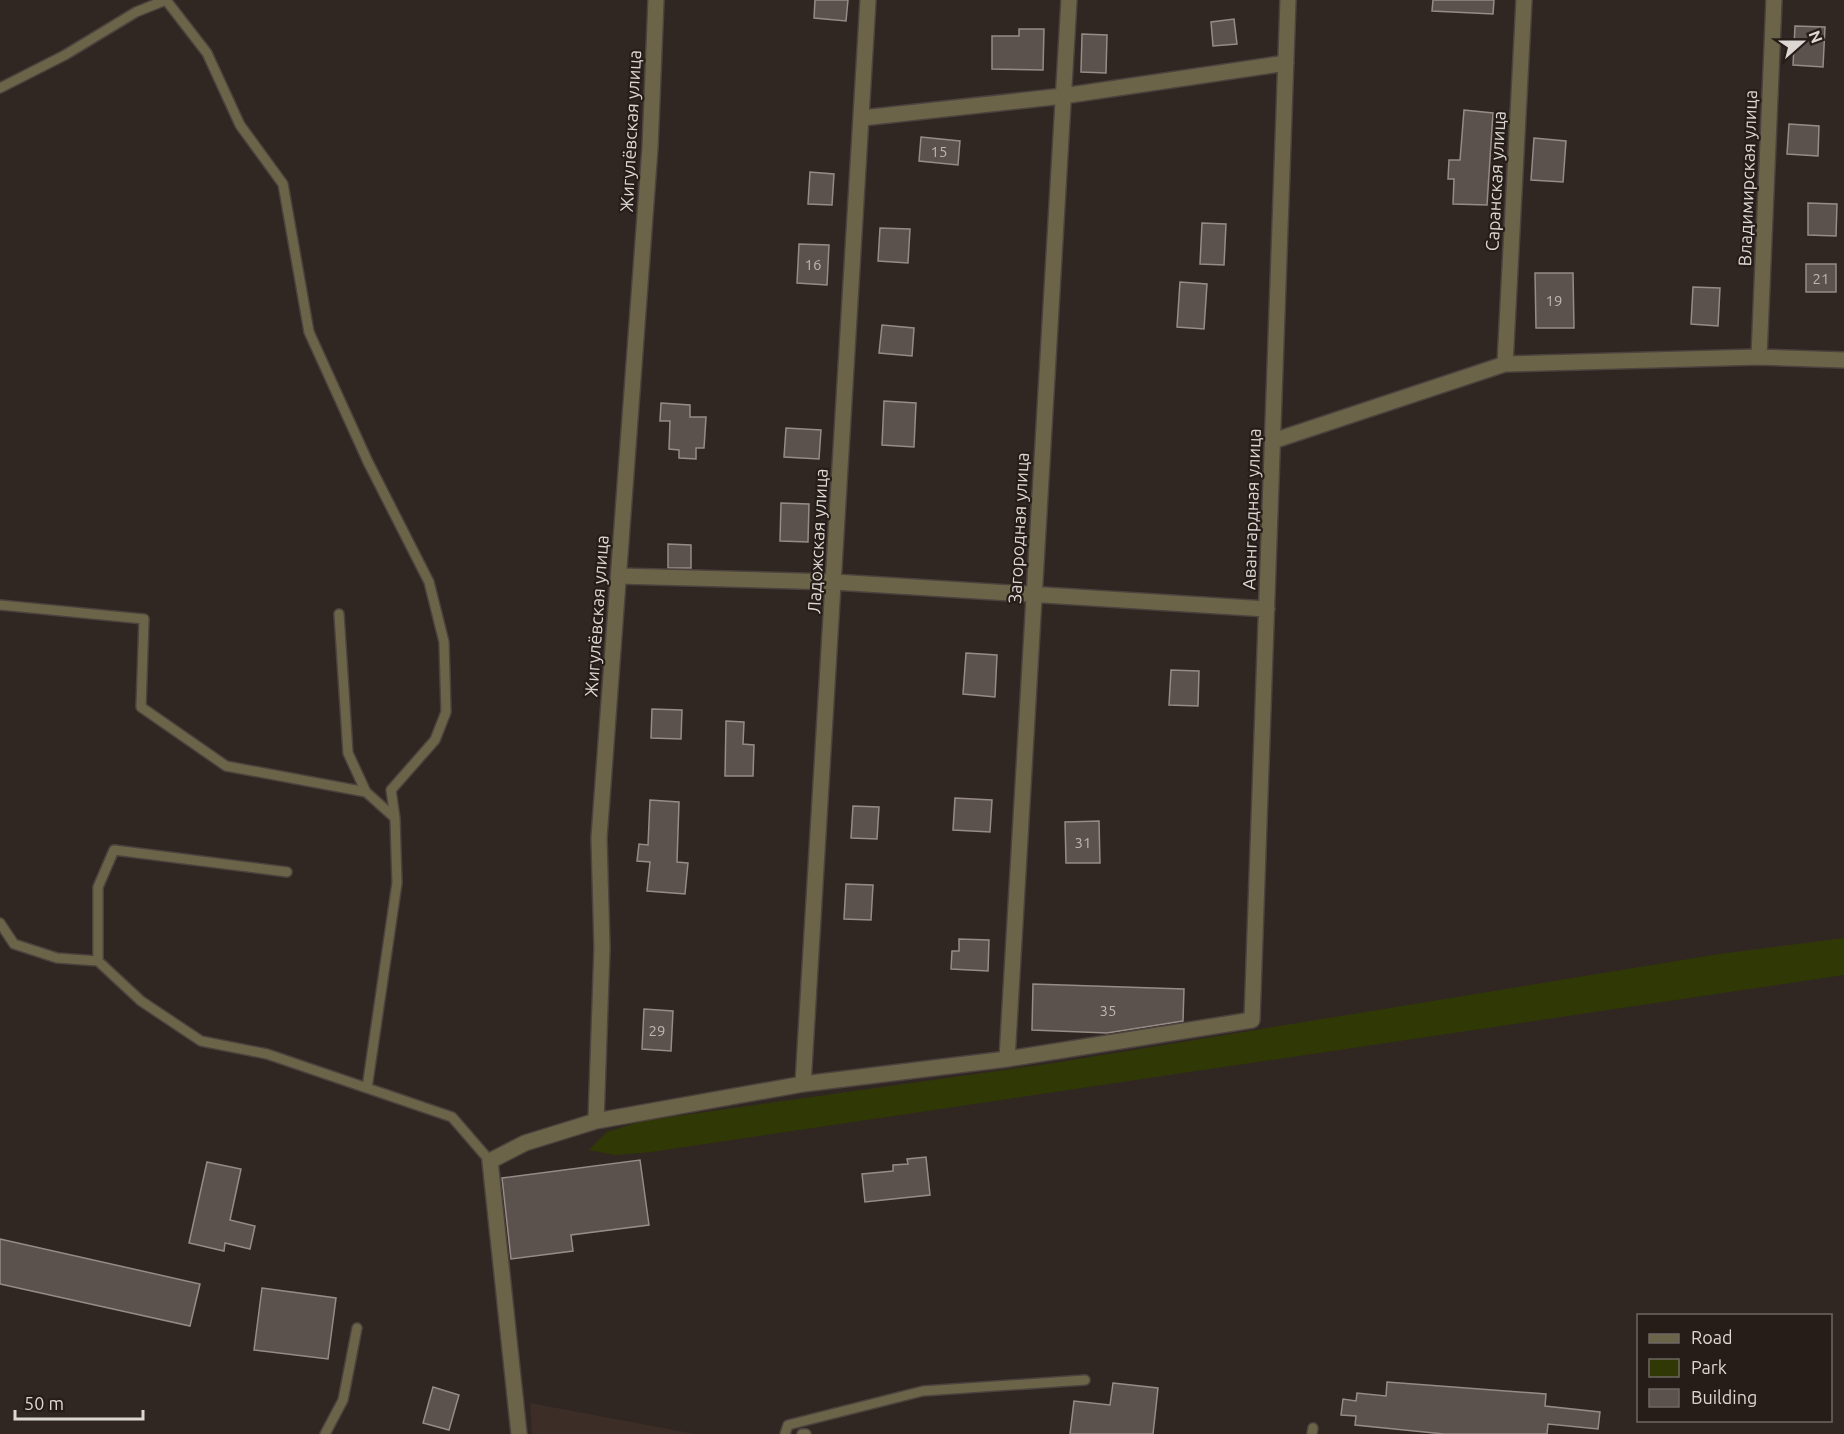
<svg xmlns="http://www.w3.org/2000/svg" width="1844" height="1434" font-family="Ubuntu,sans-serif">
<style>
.built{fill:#3d2d27}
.green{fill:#303905}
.building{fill:#5c524d;stroke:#978b86;stroke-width:1.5}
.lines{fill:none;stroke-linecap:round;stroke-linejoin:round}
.lane-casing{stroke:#4c423e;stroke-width:12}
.street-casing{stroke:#4c423e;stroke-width:18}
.lane{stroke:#6c6448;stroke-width:9}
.street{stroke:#6c6448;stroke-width:15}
.labels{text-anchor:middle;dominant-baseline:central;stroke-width:4.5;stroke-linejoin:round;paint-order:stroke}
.number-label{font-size:15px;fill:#bdb6b2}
.street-label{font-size:18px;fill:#ddd7d4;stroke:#261d18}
</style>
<rect width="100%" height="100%" fill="#302622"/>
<!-- built -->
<path class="built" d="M530 1403 695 1434H532Z"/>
<!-- green -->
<path class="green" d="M1844 938V975L651 1152 615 1155 589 1150 607 1132 642 1121 1054 1063 1719 954Z"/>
<!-- building -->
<path class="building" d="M815 0H848L846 21 814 18Z
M1433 0H1494L1493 14 1432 11Z
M1234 19 1237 44 1213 46 1211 22Z
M1795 26 1825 27 1823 67 1793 65Z
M1019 29H1044L1043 70 992 69V36H1019Z
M1082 34 1107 35 1106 73 1081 72Z
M1464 110 1493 113 1487 205 1453 204 1454 179H1448L1449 160H1460Z
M1789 124 1819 126 1818 156 1787 154Z
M921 137 960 141 958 165 919 161Z
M1534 138 1566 141 1563 182 1531 180Z
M810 172 834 174 832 205 808 204Z
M1808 203 1837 204 1836 236 1808 235Z
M1202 223 1226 224 1224 265 1200 264Z
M880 228 910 229 908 263 878 261Z
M799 244 829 245 827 285 797 283Z
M1806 264H1836V292H1806Z
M1535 273H1573L1574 328H1536Z
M1180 282 1207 284 1204 329 1177 327Z
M1693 287 1720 288 1718 326 1691 324Z
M882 325 914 328 912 356 879 353Z
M884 401 916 403 914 447 882 445Z
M661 403 690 405V417H706L704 448H696V459L679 458V450L669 449 670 421H660Z
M786 428 821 430 819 459 784 457Z
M781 503 809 504 808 542 780 541Z
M668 544 691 545V568H668Z
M966 653 997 655 995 697 963 694Z
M1171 670 1199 671 1198 706 1169 705Z
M652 709 682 710 681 739 651 738Z
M726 721 744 722 743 744 754 745 753 776H725Z
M955 798 992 800 990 832 953 830Z
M650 800 679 802 677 862 688 863 685 894 647 891 650 862 637 861 639 844 648 845Z
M853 806 879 807 877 839 851 838Z
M1099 821 1100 863H1066L1065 822Z
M846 884 873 885 871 920 844 919Z
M959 939 989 940 988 971 951 969 952 951H959Z
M1033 984 1184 989 1183 1021 1107 1033 1032 1030Z
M644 1009 673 1011 671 1051 642 1049Z
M926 1157 930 1195 865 1202 862 1174 893 1171V1165L908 1164 907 1159Z
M640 1160 649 1225 571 1235 573 1251 511 1259 502 1178Z
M207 1162 241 1169 230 1220 255 1226 250 1249 225 1243 224 1251 189 1243Z
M0 1239 200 1284 190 1326 0 1284Z
M262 1288 336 1298 328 1359 254 1350Z
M1387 1382 1546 1394 1545 1406 1600 1412 1598 1429 1548 1424 1547 1434H1444L1355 1425 1356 1416 1341 1415 1343 1399 1356 1401 1357 1393 1386 1396Z
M1113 1383 1158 1388 1153 1434H1070L1074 1401 1110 1405Z
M433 1387 459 1395 449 1430 423 1423Z"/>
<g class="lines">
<defs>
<path id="lane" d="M0 88 65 55 136 12 166 0 207 53 240 125 283 184 309 332 368 462 429 582 444 642 446 712 435 740 391 790 395 818
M0 605 144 619 141 707 226 766 366 792
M339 614 348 753 366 792 395 818 397 883 367 1088
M287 872 114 850 98 887V961L141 1001 201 1041 267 1054 452 1117 490 1161
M0 923 14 944 57 958 98 961
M325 1434 343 1400 357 1328
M785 1434 788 1425 923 1391 1085 1380
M802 1434H806
M1312 1434 1313 1428"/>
<path id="street" d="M862 118 1063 96 1286 63
M1759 357 1774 0
M1505 364 1524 0
M1273 441 1505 364 1759 357 1844 360
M619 576 834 582 1267 609
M1007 1059 1069 0
M803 1084 868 0
M596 1121 803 1084 1007 1059 1252 1020 1288 0
M519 1434 490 1161 525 1143 596 1121 602 948 599 838 650 148 656 0"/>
</defs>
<!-- lane casing -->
<use href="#lane" class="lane-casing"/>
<!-- street casing -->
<use href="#street" class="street-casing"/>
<!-- lane -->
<use href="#lane" class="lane"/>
<!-- street -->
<use href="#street" class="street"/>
</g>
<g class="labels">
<!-- number labels -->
<g class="number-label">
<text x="939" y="151">15</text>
<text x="813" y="264">16</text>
<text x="1821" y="278">21</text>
<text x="1554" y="300">19</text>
<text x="1083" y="842">31</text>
<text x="1108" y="1010">35</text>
<text x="657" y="1030">29</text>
</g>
<!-- street labels -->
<g class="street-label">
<text transform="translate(630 131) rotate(-87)">Жигулёвская улица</text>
<text transform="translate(1747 178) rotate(-88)">Владимирская улица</text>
<text transform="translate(1495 181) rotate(-87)">Саранская улица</text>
<text transform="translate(1251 509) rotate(-88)">Авангардная улица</text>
<text transform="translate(1018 528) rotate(-87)">Загородная улица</text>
<text transform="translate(817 541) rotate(-87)">Ладожская улица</text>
<text transform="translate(596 616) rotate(-86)">Жигулёвская улица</text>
</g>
</g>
<!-- legend -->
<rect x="1637" y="1314" width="195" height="108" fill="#261d18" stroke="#6f6763" stroke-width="1.5"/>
<rect x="1649" y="1334" width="30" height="9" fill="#6c6448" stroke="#6f6763" stroke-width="1.5"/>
<text x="1691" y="1344" font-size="18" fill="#ddd7d4">Road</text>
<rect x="1649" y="1359" width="30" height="18" fill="#303905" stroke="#6f6763" stroke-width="1.5"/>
<text x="1691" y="1374" font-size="18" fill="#ddd7d4">Park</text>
<rect x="1649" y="1389" width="30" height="18" fill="#5c524d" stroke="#6f6763" stroke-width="1.5"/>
<text x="1691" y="1404" font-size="18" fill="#ddd7d4">Building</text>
<!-- north arrow -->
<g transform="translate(1802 42) rotate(69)" stroke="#261d18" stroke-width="4.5" paint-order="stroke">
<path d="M0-4.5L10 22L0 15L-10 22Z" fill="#ddd7d4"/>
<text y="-9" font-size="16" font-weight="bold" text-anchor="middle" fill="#ddd7d4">N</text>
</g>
<!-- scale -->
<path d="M15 1410v9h128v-9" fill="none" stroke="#ddd7d4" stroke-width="3"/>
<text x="24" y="1410" font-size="18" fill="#ddd7d4" stroke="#261d18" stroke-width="4.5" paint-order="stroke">50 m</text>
</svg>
